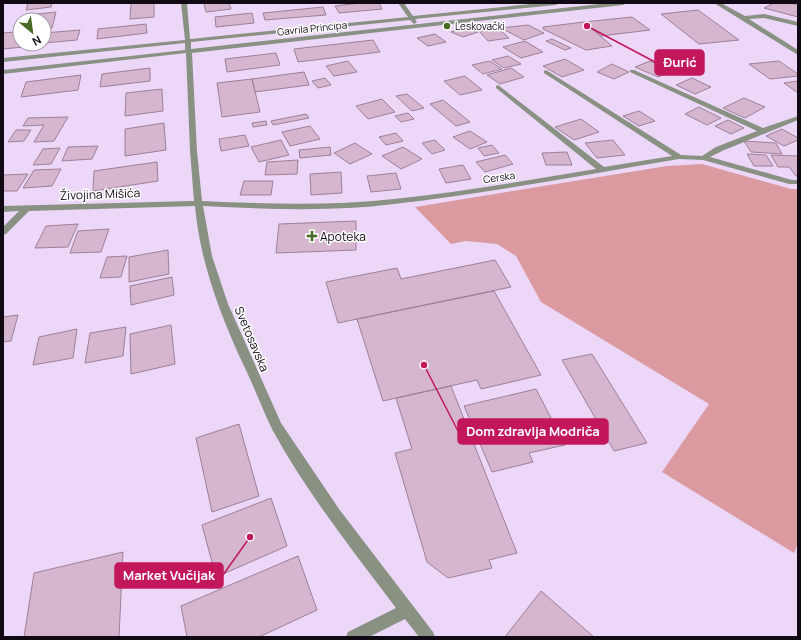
<svg xmlns="http://www.w3.org/2000/svg" width="801" height="640" font-family="Manrope,sans-serif">
<style>
.green{fill:#db9aa0}
.building{fill:#d6b6cf;stroke:#9d7f98}
.lines{fill:none;stroke-linecap:round;stroke-linejoin:round}
.minor{fill:#899183;fill-rule:evenodd}
.poi-dot{fill:#456a24;stroke:#fff;stroke-width:1.5}
.labels{text-anchor:middle;dominant-baseline:central;stroke-width:3;stroke-linejoin:round;paint-order:stroke}
.far-poi-label{font-size:10px;fill:#110a15;stroke:#fff;text-anchor:start}
.far-street-label{font-size:10px;fill:#110a15;stroke:#fff}
.street-label{font-size:12px;fill:#110a15;stroke:#fff}
.poi-label{font-size:12px;fill:#110a15;stroke:#fff;text-anchor:start}
.leader{fill:none;stroke:#c2185b;stroke-width:1.5}
.callout-dot{fill:#c2185b;stroke:#fff;stroke-width:1.5}
.callout{fill:#c2185b;stroke:#c2185b;stroke-width:1.5}
.callout-label{font-size:13px;text-anchor:middle;font-weight:bold;fill:#fff}
</style>
<rect width="100%" height="100%" fill="#ecd7f8"/>
<!-- green -->
<path class="green" d="M702 164 791 189H798V543L794 553 662 472 709 404 541 302 516 256 497 244 466 241 451 244 415 207 667 166Z"/>
<!-- building -->
<path class="building" d="M28 3H52L51 7 26 10Z
M131 3H154V17L130 19Z
M204 3H229L231 9 206 12Z
M360 3H379L382 9 339 13 335 6Z
M774 3 798 4V17L764 8Z
M323 7 326 15 265 20 263 13Z
M698 10 739 40 699 44 661 14Z
M56 12 52 28 44 29V20H27L28 15Z
M252 13 254 23 216 27 215 17Z
M632 17 650 30 601 36 584 22Z
M584 22 612 46 586 50 543 29V27Z
M146 24 147 33 97 39 98 29Z
M528 25 544 33 524 40 501 28Z
M466 27 478 32 463 37 451 32Z
M499 29 509 38 488 41 479 31Z
M80 30 77 40 44 43V33Z
M15 32 13 36H20V44H35L34 46 3 49V33Z
M435 34 446 42 428 46 417 38Z
M552 39 571 48 565 50 546 41Z
M373 40 380 52 298 62 294 49Z
M525 41 543 52 521 58 503 47Z
M276 53 280 65 227 72 225 59Z
M508 56 521 64 504 68 492 60Z
M565 59 584 70 562 77 543 66Z
M348 61 357 72 334 76 326 66Z
M490 61 502 69 483 74 472 65Z
M650 61 673 71 658 77 635 67Z
M779 61 798 74V76L770 79 749 64Z
M612 64 629 72 614 79 597 72Z
M150 68V81L100 87 102 74Z
M511 68 524 77 500 84 487 75Z
M304 72 309 85 255 92 252 79Z
M81 75 78 90 21 97 26 82Z
M465 76 482 90 460 95 444 81Z
M325 78 331 85 318 88 312 81Z
M692 78 711 87 695 94 676 85Z
M252 79 260 112 222 117 217 83Z
M798 81V93L784 83Z
M162 89 163 111 125 116 126 93Z
M407 94 424 108 412 111 396 96Z
M744 98 765 107 745 118 723 108Z
M382 99 395 112 368 119 356 106Z
M443 100 470 122 456 126 430 104Z
M699 107 721 118 707 125 685 114Z
M639 111 655 121 639 126 623 116Z
M408 113 414 119 401 122 395 116Z
M306 114 309 118 273 125 271 121Z
M68 117 54 141 34 142 44 125 23 126 28 118Z
M581 119 599 132 574 140 555 127Z
M728 120 744 128 731 134 715 126Z
M266 121 267 125 253 127 252 123Z
M164 123 166 150 125 156V129Z
M310 126 320 139 290 146 282 132Z
M782 129 798 138V140L784 146 766 136Z
M16 130H31L24 141 8 142Z
M470 131 487 142 470 149 453 137Z
M396 133 403 141 386 145 379 137Z
M245 135 249 146 221 151 219 139Z
M281 140 289 155 259 162 251 147Z
M435 140 445 150 432 154 422 143Z
M613 140 625 155 597 158 585 143Z
M744 141 776 143 782 154 751 152Z
M355 143 372 154 350 164 334 153Z
M492 145 499 153 484 156 478 148Z
M98 146 92 159 62 161 68 147Z
M330 147 331 155 300 158 299 150Z
M403 147 422 159 401 169 382 156Z
M60 148 51 164 33 165 43 149Z
M567 152 572 165H546L542 153Z
M747 154 766 155 773 166H754Z
M505 155 513 164 485 172 476 162Z
M771 155 798 156V176H796L789 167H778Z
M298 160 297 174 265 175 267 162Z
M157 162 158 181 93 191 94 171Z
M463 165 471 179 446 183 439 169Z
M61 169 52 186 23 188 34 170Z
M341 172 342 193 311 195 310 174Z
M396 173 401 189 371 192 367 176Z
M28 174 17 191H3V175Z
M244 181H273L271 195H240Z
M356 221V250L276 253 279 224Z
M78 224 68 247 35 248 46 226Z
M109 229 101 252 70 253 78 231Z
M168 250 169 274 129 282V257Z
M127 256 121 277 100 278 107 257Z
M495 260 511 287 338 323 326 282 397 268 401 279Z
M172 277 174 295 131 305 130 286Z
M494 291 541 375 481 389 477 380 383 401 357 319Z
M18 315 11 341 3 342V317Z
M171 325 175 364 131 374 130 334Z
M126 327 123 356 85 363 90 333Z
M77 329 73 358 33 365 39 337Z
M592 354 647 443 614 451 562 360Z
M451 386 517 553 489 560 492 568 448 578 427 562 395 453 412 449 396 398Z
M536 389 565 445 529 453 533 462 492 472 464 406Z
M239 424 259 496 212 512 196 438Z
M271 498 287 546 216 577 202 525Z
M123 552 119 637H24L34 573Z
M298 556 317 610 259 637H187L181 606Z
M541 591 594 637H505Z"/>
<g class="lines">
<!-- minor -->
<path class="minor" d="M181 3H187L190 39 408 17 398 3H404L413 16 541 3H559L556 5 415 19 417 22 414 24 410 20 191 42V49L609 3H626L623 5 192 53 197 151 202 201C266 204 331 206 394 199 461 192 529 180 596 169L496 88V86L498 85 604 167 672 156 544 73V71L546 70 681 155 702 156 716 147 757 131 630 72V70H634L763 128 798 116V120L722 151 710 157 792 180H798V184H789L703 160 679 159C584 175 490 193 394 204 331 212 266 209 203 206L212 256 228 304 281 423 339 509 433 632 435 637H419L405 619 369 637H346L348 632 396 608C353 551 307 493 273 431 262 409 254 386 243 364 220 314 200 262 195 206L29 211 6 234 3 235V227L19 211 3 212V206L194 201 190 151 186 53 3 74V70L185 50V43L3 62V58L185 40Z
M714 3H721L745 16 764 14 798 22V26L764 18 749 19 798 50V55Z"/>
</g>
<!-- markers -->
<g class="poi-dot">
<circle cx="447" cy="26" r="4"/>
<path d="M310 230h4v4h4v4h-4v4h-4v-4h-4v-4h4z"/>
</g>
<g class="labels">
<!-- far-poi labels -->
<g class="far-poi-label">
<text x="455" y="26">Leskovački</text>
</g>
<!-- far-street labels -->
<g class="far-street-label">
<text transform="translate(312 28) rotate(-6)">Gavrila Principa</text>
<text transform="translate(499 177) rotate(-8)">Cerska</text>
</g>
<!-- street labels -->
<g class="street-label">
<text transform="translate(100 194) rotate(-2)">Živojina Mišića</text>
<text transform="translate(252 339) rotate(67)">Svetosavska</text>
</g>
<!-- poi labels -->
<g class="poi-label">
<text x="320" y="236">Apoteka</text>
</g>
</g>
<!-- callouts -->
<path class="leader" d="M587 26L655 62M424 365L458 431M250 537L223 575"/>
<g class="callout-dot">
<circle cx="587" cy="26" r="4"/>
<circle cx="424" cy="365" r="4"/>
<circle cx="250" cy="537" r="4"/>
</g>
<g class="callout">
<rect x="655" y="50" width="49" height="25" rx="4"/>
<rect x="458" y="419" width="150" height="25" rx="4"/>
<rect x="115" y="563" width="108" height="25" rx="4"/>
</g>
<g class="callout-label">
<text x="680" y="67">Đurić</text>
<text x="533" y="436">Dom zdravlja Modriča</text>
<text x="169" y="580">Market Vučijak</text>
</g>
<!-- border -->
<rect width="801" height="640" fill="none" stroke="#110a15" stroke-width="8"/>
<!-- north arrow -->
<g transform="translate(32 32) rotate(151)"><circle r="19" fill="#ffffff" stroke="#a09da1"/>
<path d="M0-3L7 15L0 10L-7 15Z" fill="#456a24"/>
<text y="-6" font-size="11" font-weight="bold" text-anchor="middle" fill="#110a15">N</text>
</g>
</svg>
